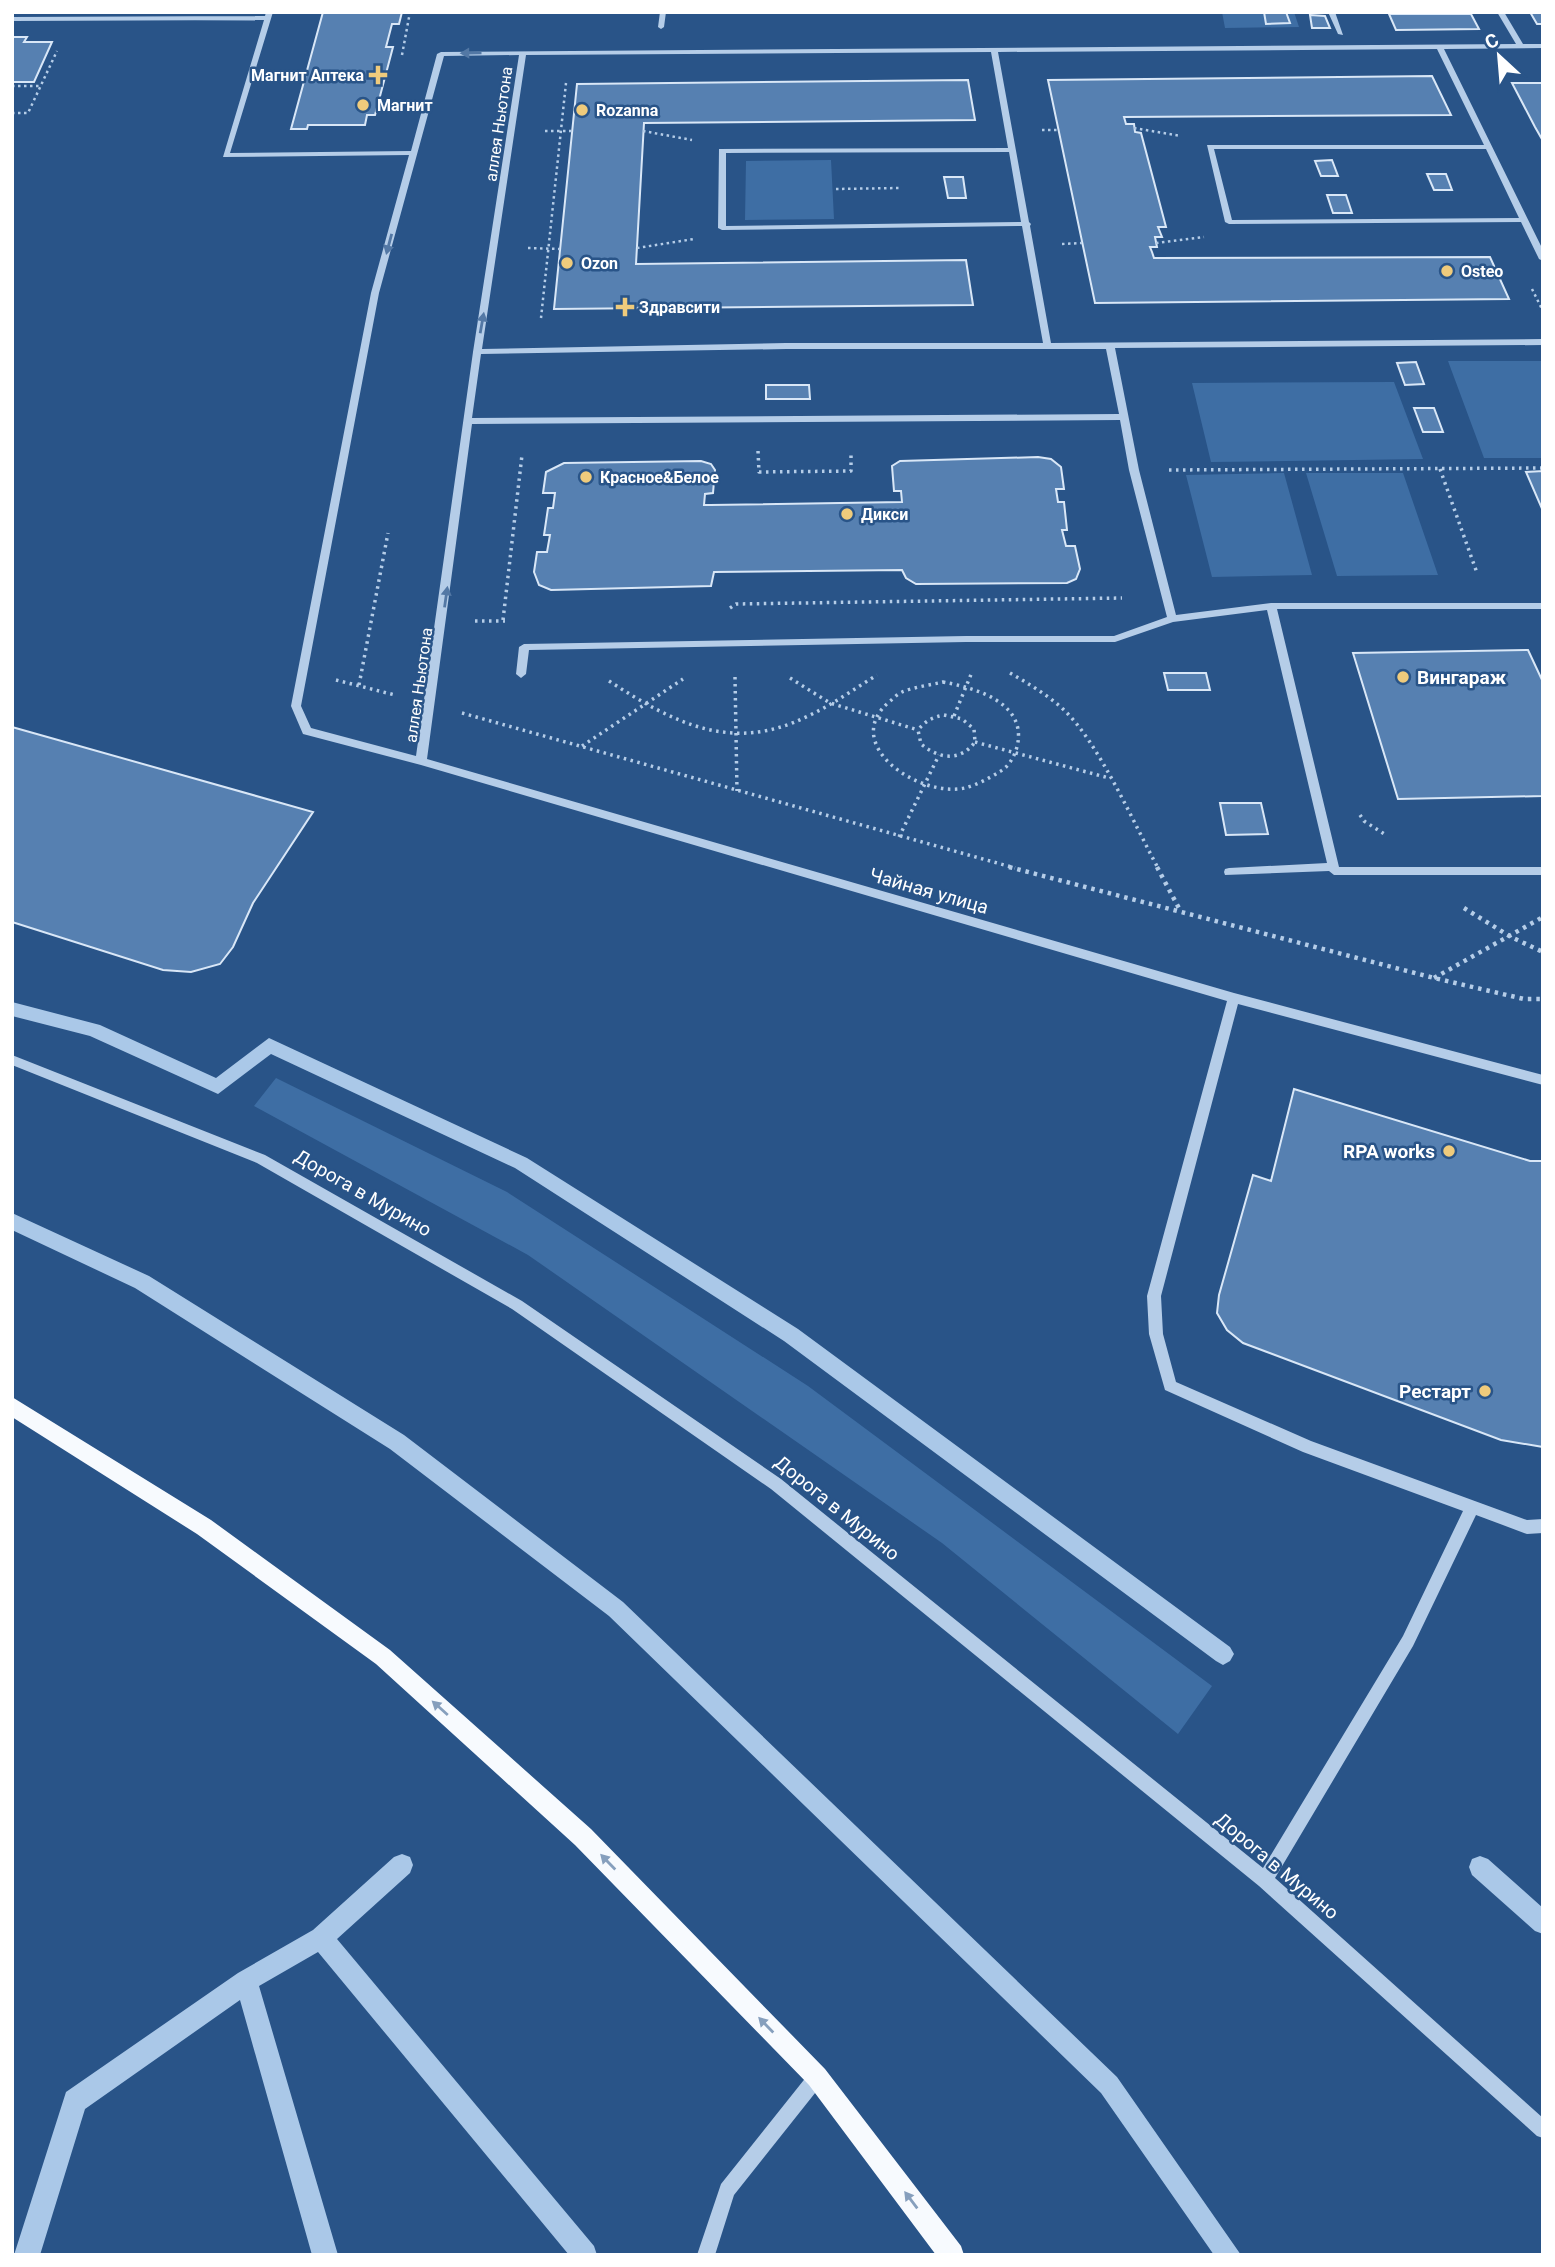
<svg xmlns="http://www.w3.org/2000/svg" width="1555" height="2267" font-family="Roboto,sans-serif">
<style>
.green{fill:#3e6ea4}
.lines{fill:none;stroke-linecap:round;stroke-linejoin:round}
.stream{fill:#aac8e8;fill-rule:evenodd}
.building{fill:#5680b1;stroke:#d9e7f7;stroke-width:2}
.path-far2{stroke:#b5cde8;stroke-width:2.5;stroke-dasharray:2.5 3.5;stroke-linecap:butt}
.path-far1{stroke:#b5cde8;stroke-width:3.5;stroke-dasharray:2.5 4.5;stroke-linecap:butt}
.path{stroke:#b5cde8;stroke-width:4.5;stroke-dasharray:3.5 5;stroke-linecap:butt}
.minor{fill:#b5cde8;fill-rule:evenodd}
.major{fill:#f7fafe;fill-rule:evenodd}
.oneway{fill:#5378a5}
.oneway2{fill:#869fbd}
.poi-dot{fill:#efcb7c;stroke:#295488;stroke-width:2.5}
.labels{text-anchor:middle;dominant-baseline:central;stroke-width:5;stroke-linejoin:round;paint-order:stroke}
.far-poi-label{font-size:16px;font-weight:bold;fill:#fff;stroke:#295488;text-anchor:start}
.far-street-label{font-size:16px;fill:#fff;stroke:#295488}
.poi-label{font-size:19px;font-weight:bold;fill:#fff;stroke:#295488;text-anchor:end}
.street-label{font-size:19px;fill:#fff;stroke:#295488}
</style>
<rect width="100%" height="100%" fill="#295488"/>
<!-- green -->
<path class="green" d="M1222 12H1294L1299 27 1225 28Z
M831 160 834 219 745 220 746 161Z
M1448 361H1543V458H1484Z
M1394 382 1423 459 1211 462 1192 383Z
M1284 473 1312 575 1212 577 1186 475Z
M1306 473H1403L1438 575 1337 576Z
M276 1078 507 1192 808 1386 1212 1686 1178 1734 942 1543 528 1255 254 1106Z"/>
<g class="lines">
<!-- stream -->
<path class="stream" d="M12 1002 100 1025 216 1078 269 1038 527 1158 798 1329 1230 1647 1234 1654 1230 1661 1223 1665 1216 1661 784 1341 515 1168 271 1054 218 1094 90 1036 12 1016Z
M12 1213 149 1276 404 1435 623 1602 1117 2077 1241 2255H1214L1101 2093 609 1616 390 1449 135 1288 12 1230Z
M402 1854 410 1857 413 1865 410 1873 337 1939 594 2246 597 2255H569L318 1952 259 1986 338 2255H312L240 2000 85 2109 40 2255H14L66 2092 238 1973 313 1930 394 1857Z
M1480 1856 1488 1859 1543 1908V1934L1535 1931 1472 1875 1469 1867 1472 1859Z"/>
</g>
<!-- building -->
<path class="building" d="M323 12H402L399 24H392L386 47H393L375 115H367L365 125H308L307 129H291Z
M1264 12H1286L1290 23 1266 24Z
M1530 12H1543V24H1537Z
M1389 14H1471L1479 29 1396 30Z
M1310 15 1325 16 1330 28H1312Z
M12 37H27L24 42H52L34 82H12Z
M1432 76 1451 115 1124 117 1126 124H1134L1135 132 1141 133 1166 227H1158L1162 237H1155L1157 247H1150L1152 252 1154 258 1490 257 1509 299 1095 303 1048 80Z
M968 80 975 120 644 123 636 264 966 260 973 305 554 309 577 84Z
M1512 83H1543V141L1535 127Z
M1332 160 1338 176H1321L1315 161Z
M1427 174H1446L1452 190H1434Z
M944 177H963L966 198H948Z
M1327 195H1346L1352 213H1333Z
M1416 362 1424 384 1405 385 1397 363Z
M766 385H809L810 399H766Z
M1414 408H1434L1443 432H1423Z
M1038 457 1051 459 1061 467 1064 489H1056L1058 502H1064L1067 530H1062L1066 546H1075L1080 569 1076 579 1067 583 916 584 906 578 902 570 714 572 711 586 551 590 539 585 534 572 537 552H547L550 535H544L548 508H553L555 493H543L546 472 564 463 701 461 711 464 715 470 713 493 705 494 704 505H710L902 502 901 491H894L892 466 900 461Z
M1543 471V511L1526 472Z
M1528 650 1543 682V796L1398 799 1353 653Z
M1164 673H1206L1210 690H1168Z
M12 727 313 812 253 903 233 947 220 964 191 972 163 970 12 922Z
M1220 803H1261L1268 834 1226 835Z
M1294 1089 1530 1161H1543V1447L1501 1440 1243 1343 1227 1330 1217 1313 1219 1295 1253 1175 1271 1181Z"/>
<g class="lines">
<!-- path-far2 -->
<path class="path-far2" d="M402 55 410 12
M12 86H40
M12 113H28L57 51
M1134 128 1181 136
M1042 130H1059
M545 131H572
M643 131 692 140
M836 189 899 188
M1156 243 1204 237
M1062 244 1082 243
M528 248 560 249
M637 248 694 239
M1532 289 1542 309
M541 318 566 83"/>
<!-- path-far1 -->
<path class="path-far1" d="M758 451 759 472 851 471V452
M1440 469 1477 573
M1169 470 1543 468
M730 608 736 604 1122 598
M503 620 522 455
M475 621H505
M1010 673C1029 684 1048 695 1064 710 1099 743 1134 824 1158 868
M735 677 737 791
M790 678 830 703 918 730
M336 680 395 695
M609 681C674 723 732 754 808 716 832 705 854 689 877 675
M943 682C976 688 1028 703 1017 747 1014 757 1009 767 999 772 990 778 976 785 965 788 918 798 840 744 889 702 893 699 897 694 902 692 914 687 930 685 943 682Z
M359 685 388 533
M462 713 1015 868
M944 715 962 719 974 729 975 742C960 762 939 759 921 744L918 730C925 721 933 717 944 715Z
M954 716 972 672
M975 742 1109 778
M582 746 683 679
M1360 815 1364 821 1386 835
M899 837 939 755"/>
<!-- path -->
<path class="path" d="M1009 867 1434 978 1524 999H1543
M1157 867 1181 912
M1464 908 1511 937 1543 952
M1434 978 1543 917"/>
<!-- minor -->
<path class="minor" d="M266 12H273L230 153 411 151 437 54 441 52 1516 44 1497 12H1504L1523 44H1543V48L1444 49 1543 250V261L1539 259 1521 222 1229 224 1225 222 1207 145H1484L1437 49 998 52 1029 222 1031 224 1030 226 1051 343 1543 339V345L1115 348 1139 470 1176 615 1271 603H1543V609H1277L1339 867H1543V875H1334L1329 871 1225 875 1224 872 1225 869 1229 868 1327 863 1267 610 1173 622 1115 642H966L529 650 526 674 521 678 516 674 519 647 524 644 966 636H1114L1167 617 1129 470 1120 420 472 424 427 759 1234 993 1543 1075V1085L1238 1004 1161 1296 1163 1334 1176 1382 1311 1441 1527 1520 1543 1519V1533L1527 1534 1476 1515 1413 1646 1275 1878 1543 2118V2138L1537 2136 1259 1886 771 1489 512 1309 257 1163 12 1065V1055L265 1155 522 1301 781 1479 1263 1868 1403 1636 1463 1511 1303 1452 1165 1390 1149 1334 1147 1296 1227 1001 421 765 303 734 291 706 371 293 409 155 223 157 264 20 12 21V17L265 16ZM991 52 1008 148 719 149 718 228 722 230 1022 226 1043 343H786L482 349 526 55ZM519 55 473 352 416 756 311 728 301 706 379 293 444 56ZM1214 149H1486L1519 218 1232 220ZM1009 152 1021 222 726 226V153ZM786 349H1106L1119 414 472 418 481 354Z
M660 12H666L664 27 661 29 658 27Z
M1328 12H1335L1343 35 1338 34Z
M817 2069 823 2071 825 2077 823 2083 734 2195 715 2255H697L721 2184 811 2071Z"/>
<!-- major -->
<path class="major" d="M12 1397 211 1520 390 1650 591 1829 825 2069 961 2246 964 2255H936L809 2085 575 1845 376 1664 197 1534 12 1417Z"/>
</g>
<!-- one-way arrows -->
<defs><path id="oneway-solid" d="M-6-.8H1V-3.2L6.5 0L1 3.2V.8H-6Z" transform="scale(1.75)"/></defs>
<g class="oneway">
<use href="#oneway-solid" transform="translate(471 53) rotate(179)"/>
<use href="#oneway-solid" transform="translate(389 244) rotate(105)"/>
<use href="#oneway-solid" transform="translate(482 323) rotate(-80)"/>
<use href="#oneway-solid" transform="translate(446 597) rotate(-82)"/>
</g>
<g class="oneway2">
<use href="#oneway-solid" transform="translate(440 1708) rotate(-138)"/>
<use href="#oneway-solid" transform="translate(608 1862) rotate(-134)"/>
<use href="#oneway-solid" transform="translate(766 2025) rotate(-134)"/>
<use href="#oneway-solid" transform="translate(911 2200) rotate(-127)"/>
</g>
<!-- markers -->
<g class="poi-dot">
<path d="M374.5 64.5h7v7h7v7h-7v7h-7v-7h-7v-7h7z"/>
<circle cx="363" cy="105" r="7"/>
<circle cx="582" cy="110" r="7"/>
<circle cx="567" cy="263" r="7"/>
<circle cx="1447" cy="271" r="7"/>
<path d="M621.5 296.5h7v7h7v7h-7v7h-7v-7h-7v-7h7z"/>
<circle cx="586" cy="477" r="7"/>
<circle cx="847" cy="514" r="7"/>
<circle cx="1403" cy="677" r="7"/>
<circle cx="1449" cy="1151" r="7"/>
<circle cx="1485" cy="1391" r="7"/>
</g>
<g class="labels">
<!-- far-poi labels -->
<g class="far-poi-label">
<text x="364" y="75" text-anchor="end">Магнит Аптека</text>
<text x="377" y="105">Магнит</text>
<text x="596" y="110">Rozanna</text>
<text x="581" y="263">Ozon</text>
<text x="1461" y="271">Osteo</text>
<text x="639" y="307">Здравсити</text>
<text x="600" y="477">Красное&amp;Белое</text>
<text x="861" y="514">Дикси</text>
</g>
<!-- far-street labels -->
<g class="far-street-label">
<text transform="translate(499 124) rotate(-82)">аллея Ньютона</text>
<text transform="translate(419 685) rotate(-82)">аллея Ньютона</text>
</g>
<!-- poi labels -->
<g class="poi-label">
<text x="1417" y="677" text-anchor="start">Вингараж</text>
<text x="1435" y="1151">RPA works</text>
<text x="1471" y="1391">Рестарт</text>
</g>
<!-- street labels -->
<g class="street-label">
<text transform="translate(929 891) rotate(16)">Чайная улица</text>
<text transform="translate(363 1193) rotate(30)">Дорога в Мурино</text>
<text transform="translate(837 1508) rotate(39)">Дорога в Мурино</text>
<text transform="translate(1277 1866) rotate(40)">Дорога в Мурино</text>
</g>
</g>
<!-- border -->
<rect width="1555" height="2267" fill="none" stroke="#ffffff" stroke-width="28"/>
<!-- north arrow -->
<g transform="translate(1499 56) rotate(334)" stroke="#295488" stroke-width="5" paint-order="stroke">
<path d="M0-5L12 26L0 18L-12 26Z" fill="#ffffff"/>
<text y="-10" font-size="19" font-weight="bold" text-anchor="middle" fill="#ffffff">С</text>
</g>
</svg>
